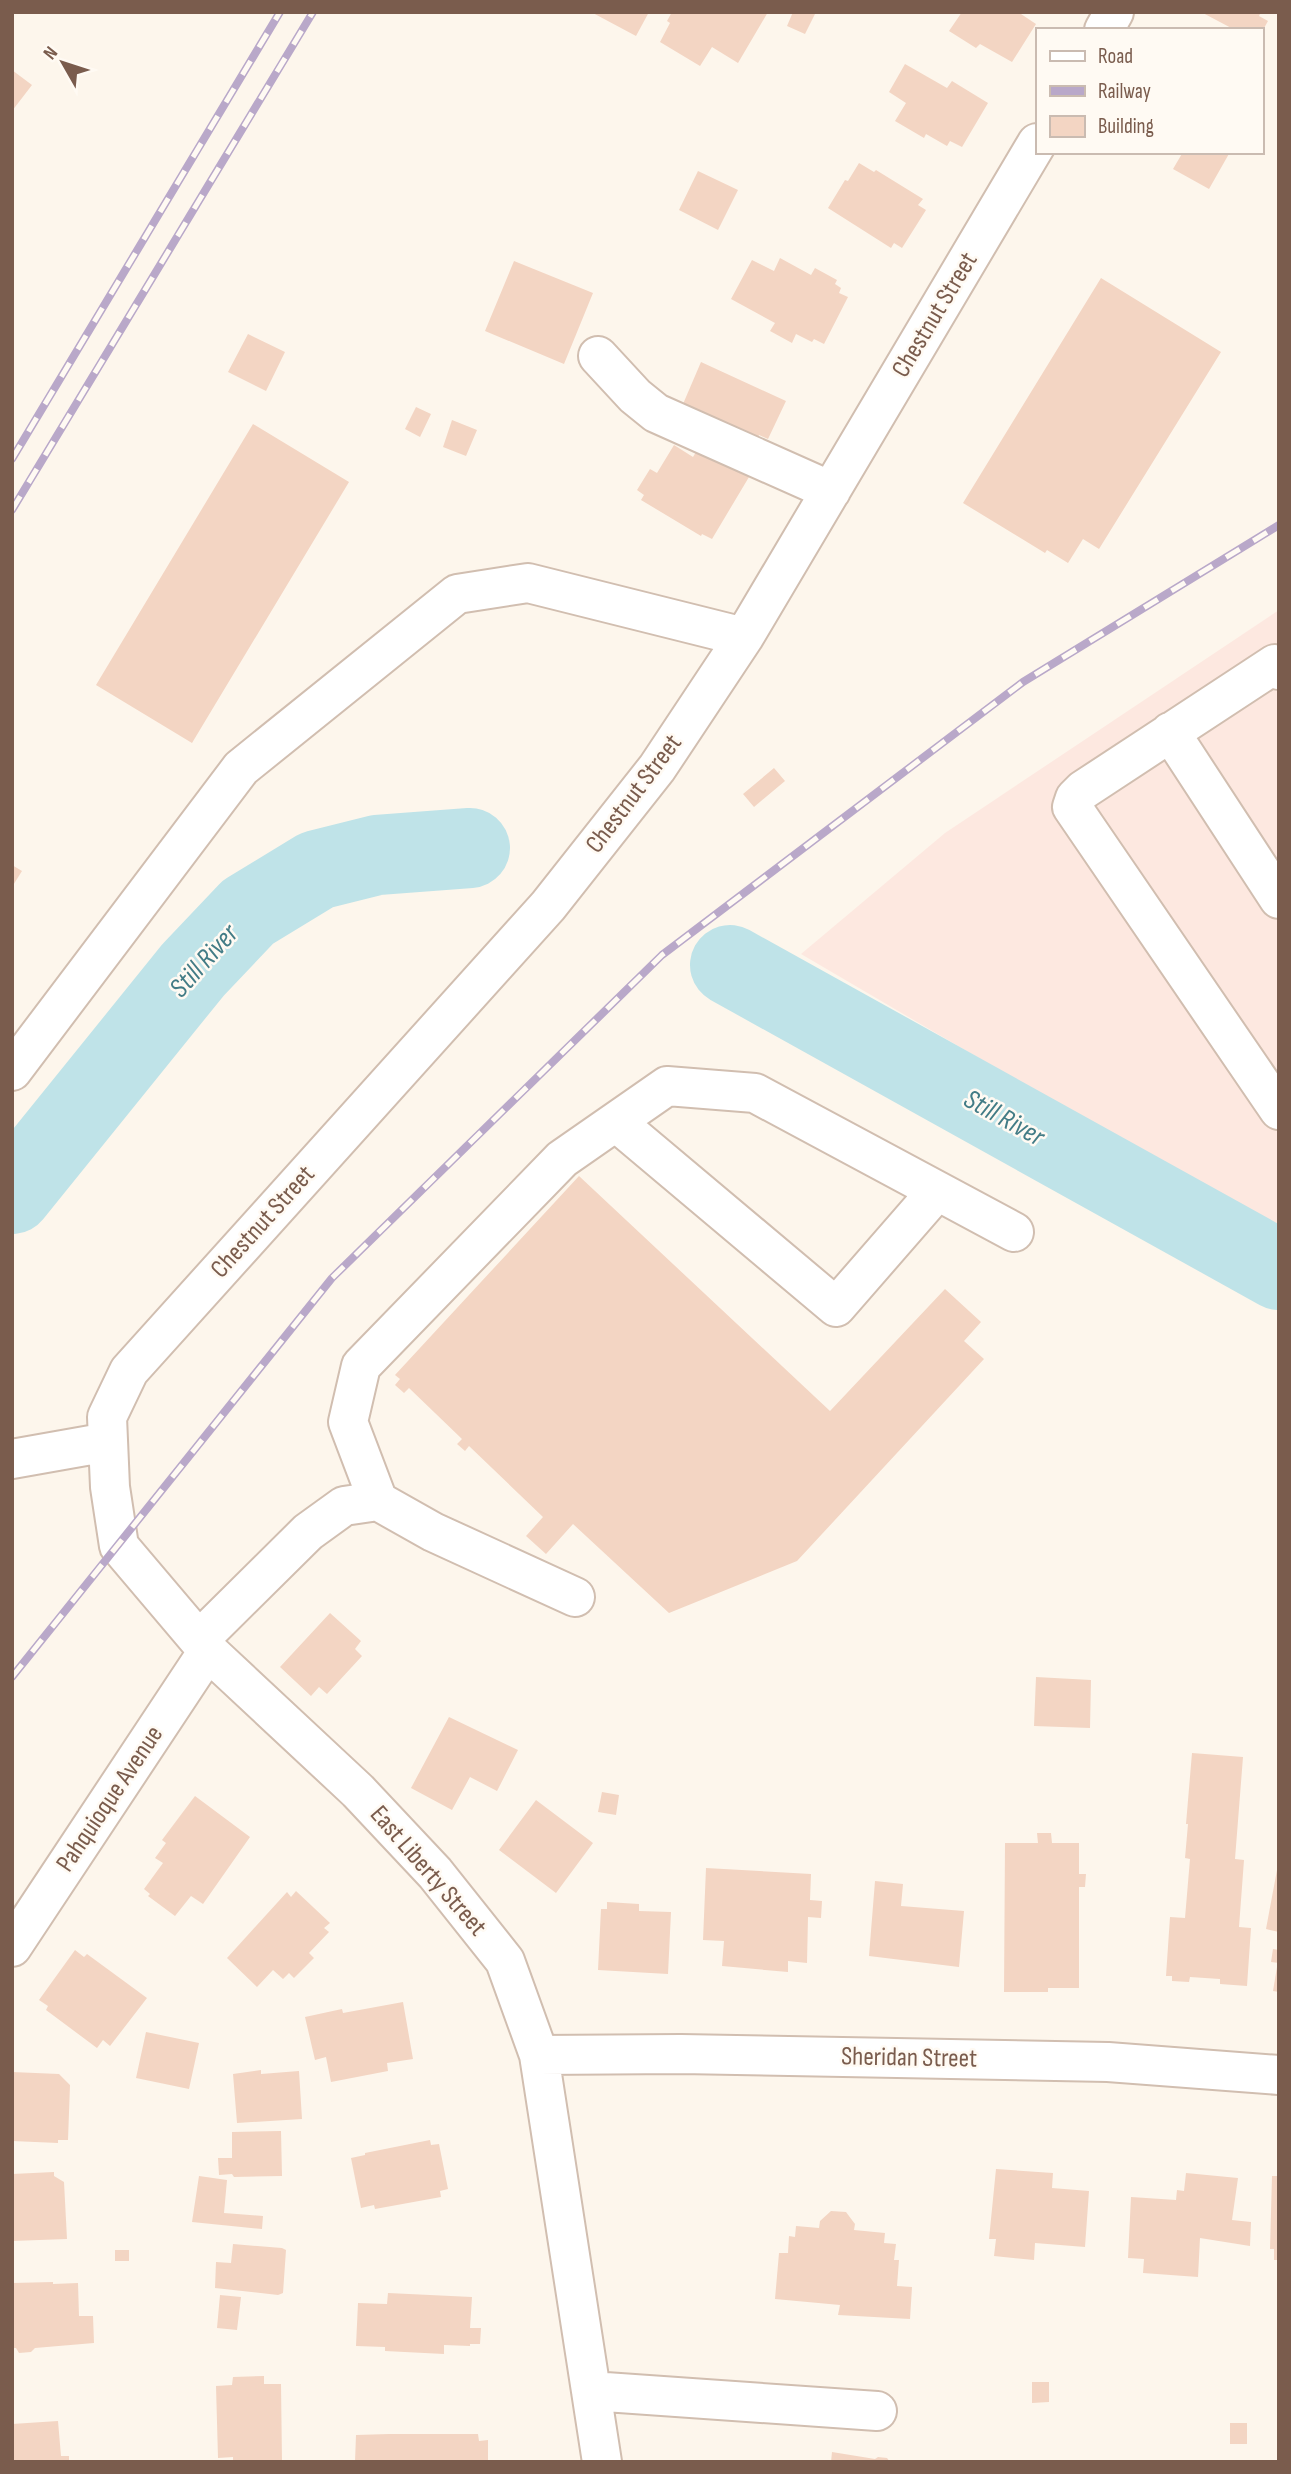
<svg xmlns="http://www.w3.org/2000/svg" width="1291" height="2474" font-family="'Sofia Sans Condensed',sans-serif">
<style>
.commercial{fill:#fde8e0}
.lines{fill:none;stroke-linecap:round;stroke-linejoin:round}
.river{stroke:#bfe3e8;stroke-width:80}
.building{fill:#f3d5c3}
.minor-casing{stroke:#d1beb0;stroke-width:42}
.minor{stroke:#fff;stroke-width:38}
.rail-casing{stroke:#b9a8c9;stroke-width:8}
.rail{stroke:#fffaf3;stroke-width:5;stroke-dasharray:16;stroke-linecap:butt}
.labels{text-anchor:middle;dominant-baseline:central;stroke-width:5;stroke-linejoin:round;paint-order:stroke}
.street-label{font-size:26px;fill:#7a5c4d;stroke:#fffaf3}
.water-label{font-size:28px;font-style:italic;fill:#437c86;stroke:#fffaf3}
</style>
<rect width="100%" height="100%" fill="#fdf6ec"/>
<!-- commercial -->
<path class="commercial" d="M1279 610V1234L801 954 945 833Z"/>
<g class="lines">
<!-- river -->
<path class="river" d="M730 965 1279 1270
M12 1194 193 970 248 912 317 870 377 855 470 848"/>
</g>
<!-- building -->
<path class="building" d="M591 12H649L636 36Z
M672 12H768L738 63 712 47 700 66 660 42 670 23 667 21Z
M793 12H816L805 34 787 26Z
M962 12H1018L1036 24 1012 62 980 44 976 48 949 31Z
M1201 12H1261L1259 16 1268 21 1263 30H1235Z
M905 64 947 88 952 81 988 103 962 147 950 141 947 146 926 134 924 138 895 121 906 103 889 92Z
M12 70 32 85 12 111Z
M1183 152H1230L1209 189 1173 169Z
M859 163 874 172 876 170 923 199 918 205 926 210 902 248 894 243 891 248 828 208 845 180 848 181Z
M698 171 738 190 718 230 679 210Z
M780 258 811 275 815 268 837 280 835 284 841 288 839 293 848 297 824 344 814 339 812 342 796 334 792 343 770 331 775 323 731 299 752 260 774 271Z
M514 261 593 293 564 364 485 331Z
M1101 278 1221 352 1099 549 1083 539 1068 563 1047 550 1045 553 963 503Z
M248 334 285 352 266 391 228 372Z
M701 362 786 401 768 439 759 435 758 439 683 404Z
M416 407 431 414 420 437 405 429Z
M452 420 477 430 466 456 443 447Z
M253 424 349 482 192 743 96 685Z
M674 445 693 457 699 447 749 477 712 539 702 534 701 536 641 500 644 495 637 490 650 469 657 473Z
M774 768 785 781 754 807 743 794Z
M12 865 22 871 12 887Z
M579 1176 830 1411 945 1289 981 1322 964 1341 984 1359 797 1561 669 1613 573 1524 546 1554 526 1536 543 1517 469 1446 465 1451 457 1444 462 1439 409 1388 404 1393 395 1385 400 1379 395 1375Z
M330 1613 361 1641 355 1649 362 1656 327 1694 319 1687 311 1696 280 1667Z
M1036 1677 1091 1680 1090 1728 1034 1726Z
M449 1717 518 1750 497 1791 470 1777 452 1810 411 1788Z
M1192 1753 1243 1757 1235 1859 1244 1860 1239 1927 1251 1928 1247 1986 1220 1984V1979L1190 1977 1189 1982 1172 1981V1976H1166L1170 1917 1185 1918 1190 1859 1185 1858 1188 1824H1186Z
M602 1792 619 1795 616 1815 598 1812Z
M195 1796 250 1837 203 1904 191 1896 175 1916 148 1896 150 1894 144 1889 163 1863 155 1858 166 1843 162 1840Z
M536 1800 593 1843 556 1893 499 1850Z
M1037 1833H1051L1052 1843H1079V1874H1086L1085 1887H1079V1988H1048V1992H1004L1005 1843H1038Z
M706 1868 811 1874 810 1900 822 1901 821 1918 808 1917 807 1963 788 1961V1972L722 1966 724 1941 703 1940Z
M1277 1870H1279V1932L1266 1929Z
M875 1881 903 1884 901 1906 964 1911 959 1967 869 1956Z
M296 1891 330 1923 324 1928 329 1932 309 1953 314 1958 294 1978 289 1973 283 1979 273 1970 257 1987 227 1958 287 1892 291 1897Z
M607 1902 639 1904V1911L671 1912 668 1974 598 1970 601 1909H607Z
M1273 1949 1279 1950V1963L1271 1962Z
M75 1950 84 1957 87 1954 147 1998 110 2046 103 2040 97 2048 46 2010 48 2006 39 2000Z
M1277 1967H1279V1992L1273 1991Z
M403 2002 413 2059 387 2063 388 2071 331 2082 326 2057 315 2060 305 2017 342 2009 343 2013Z
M146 2032 199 2043 189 2089 136 2078Z
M261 2070V2074L299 2071 302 2119 237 2123 233 2074Z
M12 2072 59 2074 70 2085 68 2140H58V2143L12 2141Z
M281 2131 282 2176 234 2177 232 2174 219 2175 218 2158H232V2132Z
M430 2140 431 2145 439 2144 448 2189 440 2191 441 2197 375 2209 374 2205 361 2208 351 2158 365 2155V2153Z
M996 2169 1053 2173 1052 2188 1089 2191 1085 2247 1035 2243 1034 2260 994 2256 996 2239H989Z
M54 2172V2176L64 2182 67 2239 12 2241V2174Z
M1186 2173 1238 2178 1232 2220 1251 2222 1250 2246 1200 2238 1198 2277 1143 2273 1144 2259 1128 2258 1131 2197 1176 2200 1177 2190 1184 2191Z
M199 2176 227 2180 224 2213 263 2216 262 2229 192 2222Z
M1272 2176H1279V2260H1274V2249H1270Z
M831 2211 846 2212 855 2224 854 2230 885 2233 884 2243 896 2244 894 2260H899L897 2286 912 2287 910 2319 838 2315 840 2305 775 2299 779 2253H788L789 2236 795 2237 796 2226 819 2228 820 2221Z
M233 2244 282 2248 286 2250 283 2293 278 2295 215 2288 216 2262 231 2263Z
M115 2250H129V2261H115Z
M53 2282V2284L78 2283 79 2316H93L94 2343 35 2348 31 2352 19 2353 16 2348H12V2283Z
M388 2293 472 2297 470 2328H481L480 2344H470V2346L444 2345V2354L385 2351V2347L356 2346 358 2303 387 2304Z
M220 2295 241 2297 237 2330 217 2328Z
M264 2376V2384H281L282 2462H233V2457L218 2458 216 2386 232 2385 233 2377Z
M1032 2382H1049V2402L1032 2403Z
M58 2421 61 2456H69V2462H12V2424Z
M1230 2423H1247V2444H1230Z
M389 2434H478L479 2441 488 2440V2462H355L356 2435Z
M832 2452 875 2459 878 2457 887 2458 890 2462H831Z"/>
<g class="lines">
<defs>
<path id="minor" d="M1104 30 1114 12
M598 356 635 396 656 413 831 491
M1279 670 1275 664 1083 790 1075 798 1072 807 1279 1110
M1170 732 1279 899
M12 1071 241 768 457 594 528 583 744 637
M616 1122 836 1307 937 1191
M12 1459 108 1442
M378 1501 348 1422 361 1366 562 1159 667 1086 755 1093 1014 1232
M199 1640 308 1532 344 1506 378 1501 433 1532 575 1597
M12 1947 208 1651
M539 2055 681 2054 1108 2062 1279 2075
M591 2391 877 2411
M602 2462 539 2055 505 1961 435 1873 358 1791 208 1651 119 1546 110 1487 107 1417 129 1371 548 906 657 768 744 637 1037 143"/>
</defs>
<!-- minor casing -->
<use href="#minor" class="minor-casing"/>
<!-- minor -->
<use href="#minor" class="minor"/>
<defs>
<path id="rail" d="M12 459 280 12
M12 510 313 12
M12 1677 332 1278 662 955 1023 682 1279 525"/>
</defs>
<!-- rail casing -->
<use href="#rail" class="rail-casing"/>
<!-- rail -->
<use href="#rail" class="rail"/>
</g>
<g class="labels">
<!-- street labels -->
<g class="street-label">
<text transform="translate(935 315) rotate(-59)">Chestnut Street</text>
<text transform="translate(634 794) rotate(-53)">Chestnut Street</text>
<text transform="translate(263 1222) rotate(-48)">Chestnut Street</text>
<text transform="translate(110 1799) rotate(-56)">Pahquioque Avenue</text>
<text transform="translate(428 1871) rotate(49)">East Liberty Street</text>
<text transform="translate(909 2058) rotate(1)">Sheridan Street</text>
</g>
<!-- water labels -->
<g class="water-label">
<text transform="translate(204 961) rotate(-48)">Still River</text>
<text transform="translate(1004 1118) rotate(29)">Still River</text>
</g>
</g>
<!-- border -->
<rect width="1291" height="2474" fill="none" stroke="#7a5c4d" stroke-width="28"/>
<!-- legend -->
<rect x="1036" y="28" width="228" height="126" fill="#fffaf3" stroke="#cabbb1" stroke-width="2"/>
<rect x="1050" y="51" width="35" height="10" fill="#ffffff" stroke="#cabbb1" stroke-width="2"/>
<text x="1098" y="63" font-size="21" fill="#7a5c4d">Road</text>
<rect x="1050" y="86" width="35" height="10" fill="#b9a8c9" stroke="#cabbb1" stroke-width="2"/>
<text x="1098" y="98" font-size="21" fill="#7a5c4d">Railway</text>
<rect x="1050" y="116" width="35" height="21" fill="#f3d5c3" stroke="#cabbb1" stroke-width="2"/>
<text x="1098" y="133" font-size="21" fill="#7a5c4d">Building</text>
<!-- north arrow -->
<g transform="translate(63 63) rotate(309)" stroke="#fffaf3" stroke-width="5" paint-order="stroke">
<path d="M0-5L12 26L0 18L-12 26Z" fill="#7a5c4d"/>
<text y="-10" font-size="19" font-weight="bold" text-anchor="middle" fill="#7a5c4d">N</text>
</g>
</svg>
